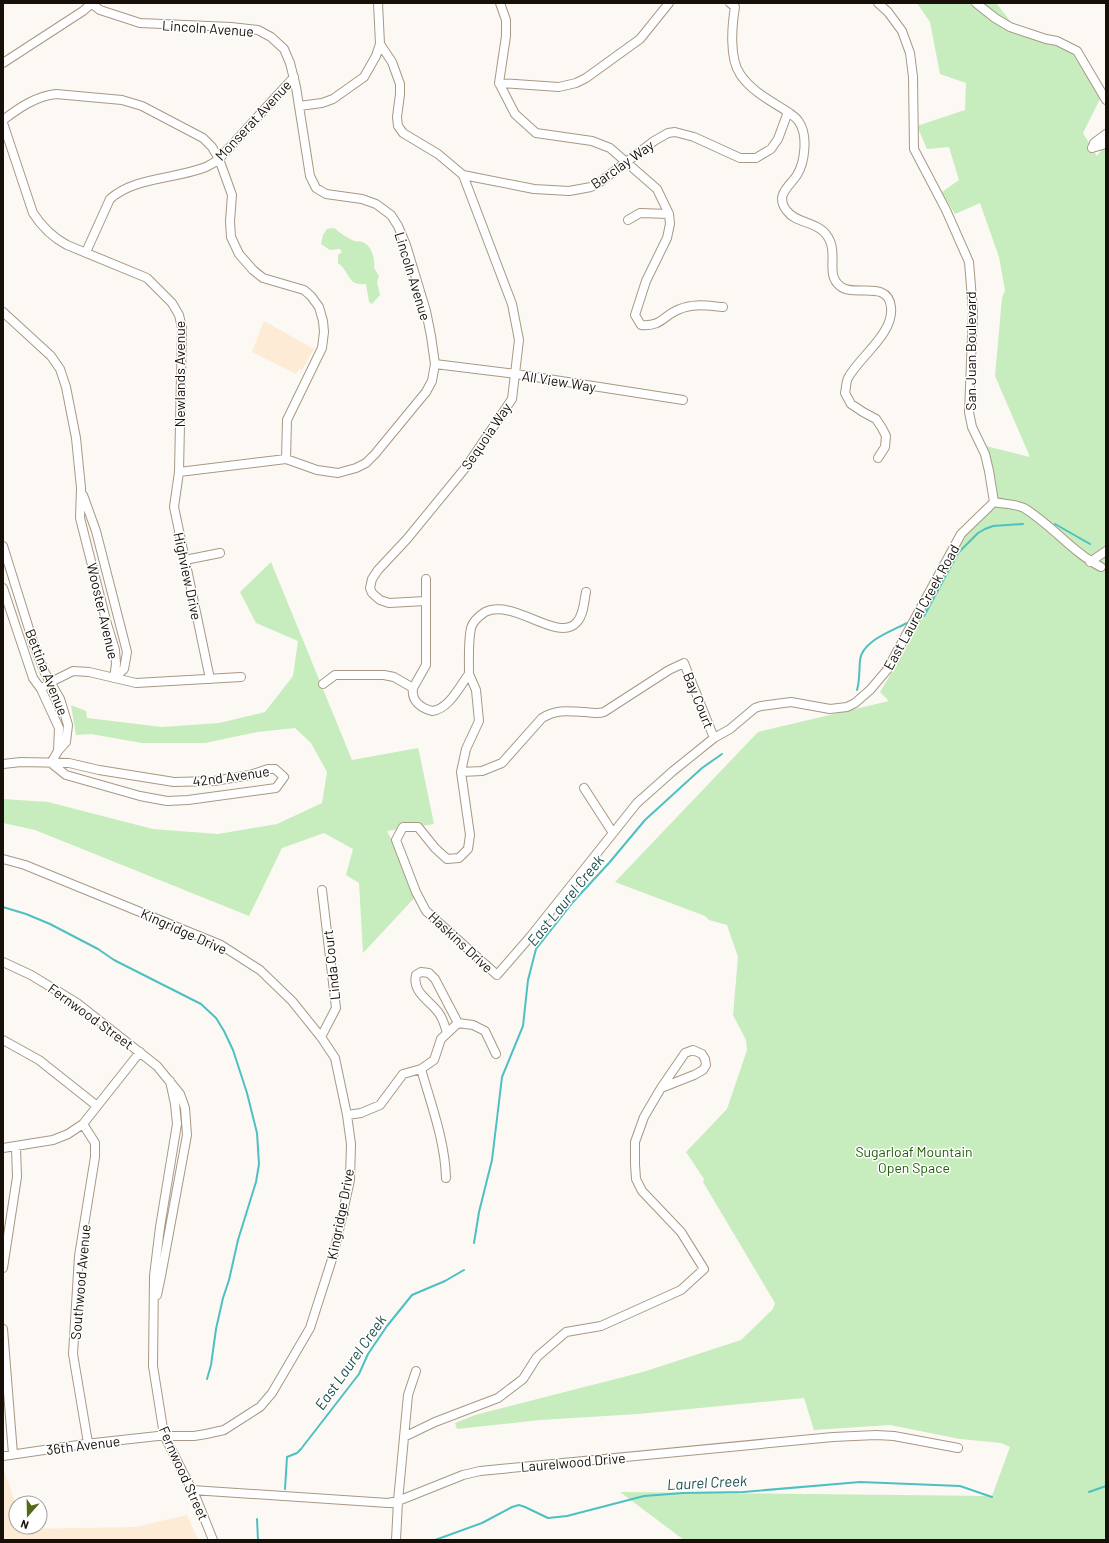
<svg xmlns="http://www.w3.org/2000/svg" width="1109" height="1543" font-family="Barlow,sans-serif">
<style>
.built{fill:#fdebd5}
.green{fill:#c7ecbd}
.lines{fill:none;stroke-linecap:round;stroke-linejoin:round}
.stream{stroke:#4ec0c2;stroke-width:2}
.minor-casing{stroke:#a89884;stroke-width:10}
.minor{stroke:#fff;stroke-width:8}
.labels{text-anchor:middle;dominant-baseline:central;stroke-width:3;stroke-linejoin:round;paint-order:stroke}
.street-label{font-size:14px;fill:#161009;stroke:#fff}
.park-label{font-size:14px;fill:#1e5e04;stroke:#fff}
.water-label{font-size:15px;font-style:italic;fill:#1c4e4f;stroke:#fff}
</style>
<rect width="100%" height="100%" fill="#fcf9f4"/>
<!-- built -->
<path class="built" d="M264 321 314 349 302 370 299 369 296 374 252 352Z
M3 1467 16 1505V1527H24V1529L136 1527 187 1515 198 1540H3Z"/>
<!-- green -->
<path class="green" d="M917 3H996L1015 27 1068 47 1101 97 1083 133 1097 156 1106 144V1540H684L620 1492 992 1496 1010 1447 1001 1443 960 1439 890 1425 814 1430 804 1398 638 1414 540 1420 457 1429 455 1423 475 1415 643 1372 741 1340 773 1309 775 1303 703 1182 704 1179 686 1152 727 1109 747 1050 746 1040 733 1015 738 957 727 925 709 920 705 916 615 882 758 732 889 701 880 692 904 652 960 533 991 501 987 469 978 444 1030 457 995 376 1002 298 1005 290 999 257 980 203 955 214 942 192 959 180 949 147 927 149 917 126 965 110 966 83 940 74 930 22Z
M334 228C340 233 346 237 352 240 355 242 359 241 362 242 372 245 375 259 374 268L379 276 377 282 380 295 372 304 369 302 366 284C347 286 351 273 338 263V255L342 252 340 249 330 250 321 244 323 235 327 229Z
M271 562 352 760 418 748 420 756 434 824 387 831 419 893 363 953 359 883 346 875 353 849 324 833 282 848 249 916 35 830 3 823V799L48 802 153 829 218 834 277 824 322 803 327 772 311 743 295 728 257 732 205 743H142L91 734 76 735 71 705 86 711 87 718 162 727 219 723 265 712 293 676 298 641 256 623 240 592Z"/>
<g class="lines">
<!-- stream -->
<path class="stream" d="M1055 524 1090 544
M924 616 958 553 978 533 985 529 993 526 1023 524
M857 690C860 680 859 670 860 660 862 641 892 631 907 623
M3 907 26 914 50 924 98 949 114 960 201 1004 216 1018 224 1031 233 1050 247 1093 257 1133 259 1164 256 1182 238 1240 229 1280 223 1298 216 1329 211 1365 207 1379
M474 1243 479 1212 492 1160 502 1077 523 1026 528 980 536 949 573 902 609 863 645 820 702 768 722 754
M285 1489 287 1457 297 1453 301 1449 359 1374 368 1354 387 1326 412 1295 445 1281 464 1270
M1089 1492 1106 1486
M257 1519 258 1540
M435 1540 482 1523 512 1507 519 1505 525 1507 548 1518 567 1516 644 1496 683 1493 743 1492 860 1482 960 1486 992 1497"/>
<defs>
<path id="minor" d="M500 3 506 20V36L499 83 515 114 536 133 592 141 610 148 657 189 669 214 670 224 667 238 646 281 635 315 641 325C662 327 663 315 680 309 693 303 709 306 723 307
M878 3 888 12 902 31 910 53 913 77 914 149 946 210 969 262 973 311 969 412 972 427 985 454 989 471 994 502
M976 3 995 18 1010 27 1046 39 1057 41 1077 51 1106 100
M92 4 100 10 140 23 231 27 258 30 271 37 284 49 290 63 296 87 310 176 316 188 326 194 362 199 376 204 391 215 398 226 406 245 426 311 431 336 435 364 432 381 426 392 375 454 366 463 356 468 338 473 317 470 286 459 179 472
M380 44 392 62 400 84V94L397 117 398 126 403 133 438 154 463 175 534 189 569 191 591 187 600 182 654 141 668 133 675 132 694 137 740 158H756L771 149 778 139 788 112C771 101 751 91 740 74 729 58 732 25 735 7L730 3
M3 63 83 11 92 3
M499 83 559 87 576 83 586 78 640 39 669 3
M299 106 322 103 333 99 364 77 376 56 380 44 378 3
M788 112C792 115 797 118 799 122 808 135 805 162 797 175 790 186 774 195 787 211 797 225 821 220 830 241 837 256 826 275 840 286 854 298 888 279 891 307 894 334 859 357 848 378 846 382 846 389 845 393L851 404 863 412 876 419 882 428 886 436 885 447 878 458
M3 120C19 108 36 96 56 94L122 100 142 106 203 138 212 147 219 159 232 195 230 221 231 237 239 254 253 270 263 278 304 290 311 296 319 307 323 321 324 332 322 348 287 420 286 459
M3 123 33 213C42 227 52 237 67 245L147 278 172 303 179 315 182 328 179 472 174 507 210 679
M1092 148 1094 143 1106 134
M1092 148 1106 144
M628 220 640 213 669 214
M86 252 110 199C134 177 176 179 206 167 210 165 215 162 219 159L294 77
M3 312 51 356 60 369 66 387 76 438 81 488 80 518 107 624 115 650 116 664 114 678
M435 364 516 374 683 400
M83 495 96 531 127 652 124 669 114 678
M994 502C1003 504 1016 504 1024 508 1052 525 1072 552 1101 567
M3 546 34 645 45 673 60 699 68 725 66 742 58 751 51 763
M185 560 220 553
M1090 562 1106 551
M426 579V665L413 688C411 701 421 708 432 711 449 709 459 687 469 674L476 690 479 721 466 749 461 772 470 835 468 849 459 858 447 859 435 848 418 827H403L396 840 416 892 426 911 497 975 530 937 637 803 673 771 714 738 730 729 755 708 761 706 791 702 830 709 847 707 855 703 870 690 887 670 961 534 994 502
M3 588 33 678 41 689 59 728 58 751
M425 601 389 603 380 600 372 593 370 588 372 579 378 570 407 539 466 467 512 399 519 340 512 304 463 175
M469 674C469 659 468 642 471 628 473 621 479 616 485 612 515 598 558 644 577 622 584 614 584 601 586 592
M323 684 335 675H384L394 677 413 688
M41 689 51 682 73 671 89 672 136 683 241 677
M3 764 21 762 69 763 99 770 174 782 214 781 250 775 268 769H275L284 777 276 788 188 800 167 801 140 796 66 775 51 763
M461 772 482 771 502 763 542 718C556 709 569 711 585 712 592 713 598 714 604 712L669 670 684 663 714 738
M584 788 613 833
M3 859 25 865 221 945 260 970 292 1001 321 1037 335 1058 347 1115 351 1144 350 1180 334 1253 310 1328 272 1393 260 1407 224 1430 206 1434 194 1436H158L85 1444 3 1456
M3 962 31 975 77 1003 157 1066 180 1094 185 1108 187 1135 161 1276 157 1295
M447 1033C445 1026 443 1018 438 1012 429 1000 412 992 416 975L421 972 429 973 435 979 458 1023
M321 1037 336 1008 322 890
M3 1040 39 1060 97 1106
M421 1069C431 1104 445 1141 446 1178
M170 1081 175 1104 177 1124 160 1227 154 1276 153 1366 164 1435 197 1500 213 1540
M347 1115 361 1113 380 1105 403 1074 421 1069 434 1060 441 1039 458 1023 473 1025 485 1031 496 1054
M83 1124 95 1143V1157L79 1256 73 1354 88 1443
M3 1148 53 1140 68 1134 83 1124 140 1052
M3 1268 17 1177 16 1147
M3 1329 13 1454
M404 1437 435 1422 498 1398 523 1379 537 1357 566 1332 601 1326 681 1290 704 1269 681 1232 642 1191 636 1179 635 1164V1142L644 1117 661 1088 685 1053 693 1050 702 1054 705 1059 706 1065 703 1070 694 1075 661 1088
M192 1490 388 1503 398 1501 463 1475 480 1471 833 1437 876 1435 894 1436 958 1448
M396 1540 398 1501 408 1395 416 1371"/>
</defs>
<!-- minor casing -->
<use href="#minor" class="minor-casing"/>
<!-- minor -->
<use href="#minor" class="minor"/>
</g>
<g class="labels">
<!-- street labels -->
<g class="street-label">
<text transform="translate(208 28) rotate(4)">Lincoln Avenue</text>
<text transform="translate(253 120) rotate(-47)">Monserat Avenue</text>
<text transform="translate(622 164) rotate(-35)">Barclay Way</text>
<text transform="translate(413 276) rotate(73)">Lincoln Avenue</text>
<text transform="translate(970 351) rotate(-90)">San Juan Boulevard</text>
<text transform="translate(179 374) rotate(-90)">Newlands Avenue</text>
<text transform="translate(559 381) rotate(9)">All View Way</text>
<text transform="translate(486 436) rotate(-56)">Sequoia Way</text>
<text transform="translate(188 576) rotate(78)">Highview Drive</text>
<text transform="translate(921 607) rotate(-61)">East Laurel Creek Road</text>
<text transform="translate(103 611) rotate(77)">Wooster Avenue</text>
<text transform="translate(47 672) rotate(68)">Bettina Avenue</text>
<text transform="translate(699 700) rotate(68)">Bay Court</text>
<text transform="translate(231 776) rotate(-8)">42nd Avenue</text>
<text transform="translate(184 931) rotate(24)">Kingridge Drive</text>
<text transform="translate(461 942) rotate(43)">Haskins Drive</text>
<text transform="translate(331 965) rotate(-96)">Linda Court</text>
<text transform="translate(91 1016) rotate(36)">Fernwood Street</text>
<text transform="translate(340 1214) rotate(-79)">Kingridge Drive</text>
<text transform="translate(80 1282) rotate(-85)">Southwood Avenue</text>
<text transform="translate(83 1445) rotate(-7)">36th Avenue</text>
<text transform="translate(573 1462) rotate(-5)">Laurelwood Drive</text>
<text transform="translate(184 1473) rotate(66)">Fernwood Street</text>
</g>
<!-- park labels -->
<g class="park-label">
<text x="914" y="1151">Sugarloaf Mountain<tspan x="914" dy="16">Open Space</tspan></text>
</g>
<!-- water labels -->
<g class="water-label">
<text transform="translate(565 900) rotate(-51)">East Laurel Creek</text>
<text transform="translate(350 1362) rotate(-55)">East Laurel Creek</text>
<text transform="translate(707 1482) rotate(-3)">Laurel Creek</text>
</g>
</g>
<!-- border -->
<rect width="1109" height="1543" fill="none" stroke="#161009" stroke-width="8"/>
<!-- north arrow -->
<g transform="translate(28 1515) rotate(200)"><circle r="19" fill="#ffffff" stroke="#a29f9d"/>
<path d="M0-3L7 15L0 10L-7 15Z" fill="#546917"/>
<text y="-6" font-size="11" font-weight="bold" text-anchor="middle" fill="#161009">N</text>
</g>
</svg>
